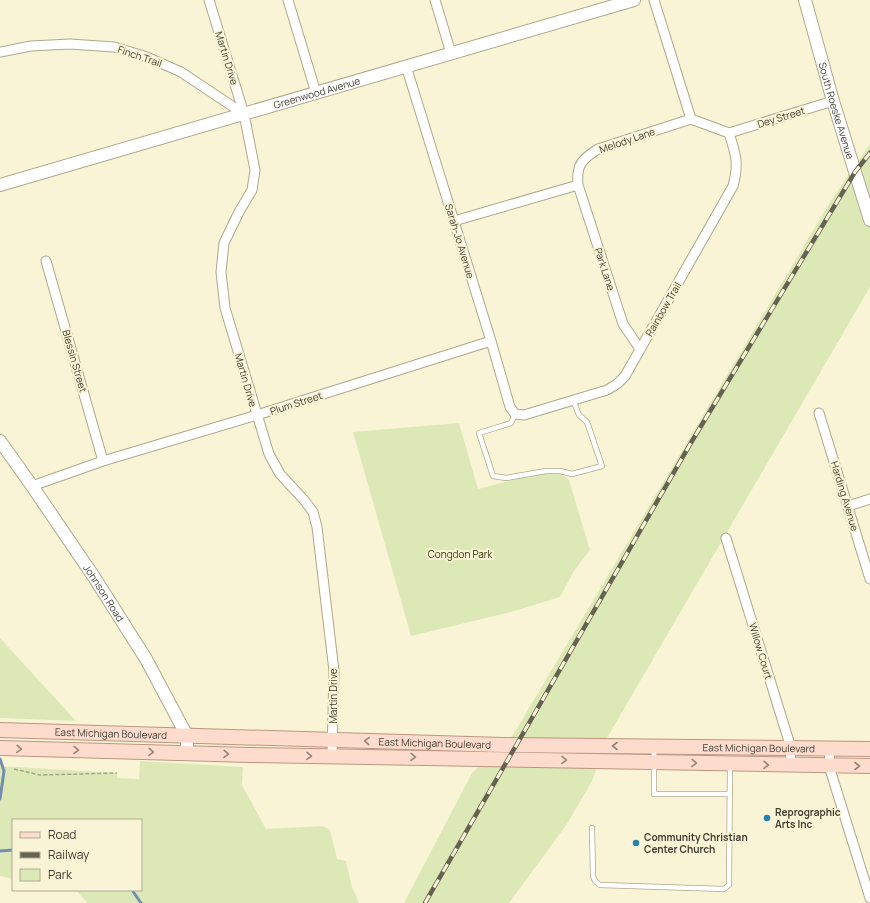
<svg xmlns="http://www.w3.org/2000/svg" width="870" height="903" font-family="Manrope,sans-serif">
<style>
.green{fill:#dce9b7}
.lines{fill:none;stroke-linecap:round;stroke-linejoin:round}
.stream{stroke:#738eaf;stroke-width:3}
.lane-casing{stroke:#aea88c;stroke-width:6}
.street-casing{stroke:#aea88c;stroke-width:11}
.secondary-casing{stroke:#aea88c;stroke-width:14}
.primary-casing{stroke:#bb9581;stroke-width:16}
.path{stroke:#a7a38d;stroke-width:1.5;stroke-dasharray:4 2;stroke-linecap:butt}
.lane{stroke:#fff;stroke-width:4.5}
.street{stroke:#fff;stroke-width:9}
.secondary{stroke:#fff;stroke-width:12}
.primary{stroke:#fedccd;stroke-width:14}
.rail-casing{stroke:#656252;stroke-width:4.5}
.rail{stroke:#faf4d6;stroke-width:3;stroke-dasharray:9;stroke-linecap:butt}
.oneway{stroke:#958577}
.poi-dot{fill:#2583af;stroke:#faf4d6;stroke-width:1.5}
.labels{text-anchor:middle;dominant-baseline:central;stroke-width:4;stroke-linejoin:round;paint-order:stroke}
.street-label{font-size:10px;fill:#3f3d31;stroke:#faf4d6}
.park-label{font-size:10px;fill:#2e3806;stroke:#faf4d6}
.poi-label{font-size:10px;font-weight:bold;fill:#3f3d31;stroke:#faf4d6;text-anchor:start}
</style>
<rect width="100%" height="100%" fill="#faf4d6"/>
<!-- green -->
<path class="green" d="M870 144V287L607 738 592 781 567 824 509 903H404L472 773 513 735 830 202Z
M459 423 478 489 555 469 569 480 590 550 574 571 560 597 511 612 411 636 353 432Z
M0 638 76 721 0 718Z
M140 761 243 767 242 785 266 829 323 826 330 830 337 859 346 861 352 887 359 903H87L77 891 72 890H141V820H13V879L0 876V766L117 773V778L139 779Z"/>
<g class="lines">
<!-- stream -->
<path class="stream" d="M0 759 4 771 0 799
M0 851 13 850
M132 890 141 903"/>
<defs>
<path id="lane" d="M515 414 511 423 479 433 493 476 506 478 546 471H560L572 474 602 466 587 422 579 415 573 400
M654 748V794H730
M592 828 593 876 595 881 600 885 724 889 729 885 730 766"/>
<path id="street" d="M209 0 244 114 255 170 252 190 239 212 224 243 221 272 225 308 269 454 280 474 304 500 313 512 317 527 334 671 332 756
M288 0 316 93
M435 0 451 53
M654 0 691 119
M0 52 31 46 70 44 114 47 147 57 181 72 244 114
M406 66 491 341 510 407 515 414 524 415 607 390 617 384 625 376 733 186C739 164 736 155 729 133
M729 133 833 101
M578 185 623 324 640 349
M454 221 578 185C576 165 582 159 598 149L691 119 729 133
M46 261 103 461
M819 413 870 579
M32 486 103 461 257 415 491 341
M848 506 870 499
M726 538 791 748 790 765
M830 749 829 766 870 898"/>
<g id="secondary">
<path id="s1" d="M805 0 833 101 870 220"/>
<path id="s2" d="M0 185 634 0"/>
<path id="s3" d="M0 441 32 486 94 577 146 659 187 736V753"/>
</g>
<g id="primary">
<path id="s4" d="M0 730 503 745 870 749"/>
<path d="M0 748 250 755 870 766"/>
</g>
</defs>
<!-- lane casing -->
<use href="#lane" class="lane-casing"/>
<!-- street casing -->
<use href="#street" class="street-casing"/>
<!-- secondary casing -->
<use href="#secondary" class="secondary-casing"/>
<!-- primary casing -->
<use href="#primary" class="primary-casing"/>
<!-- path -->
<path class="path" d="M14 769 40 775 117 773"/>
<!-- lane -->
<use href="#lane" class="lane"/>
<!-- street -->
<use href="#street" class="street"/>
<!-- secondary -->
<use href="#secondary" class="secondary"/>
<!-- primary -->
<use href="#primary" class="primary"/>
<defs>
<path id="rail" d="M425 903 692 441 855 172 870 153"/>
</defs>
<!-- rail casing -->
<use href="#rail" class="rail-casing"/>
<!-- rail -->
<use href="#rail" class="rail"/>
</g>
<!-- one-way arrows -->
<defs><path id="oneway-chevron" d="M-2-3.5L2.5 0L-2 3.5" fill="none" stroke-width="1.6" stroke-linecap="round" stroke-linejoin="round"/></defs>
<g class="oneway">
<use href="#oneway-chevron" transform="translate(367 741) rotate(-178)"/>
<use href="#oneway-chevron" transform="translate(615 746) rotate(-180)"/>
<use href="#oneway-chevron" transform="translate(19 749) rotate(2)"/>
<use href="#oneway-chevron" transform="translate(76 750) rotate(1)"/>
<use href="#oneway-chevron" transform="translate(151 752) rotate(2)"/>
<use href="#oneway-chevron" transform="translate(226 754) rotate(1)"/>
<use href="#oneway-chevron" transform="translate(309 756) rotate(1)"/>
<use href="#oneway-chevron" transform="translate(413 757) rotate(1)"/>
<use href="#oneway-chevron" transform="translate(564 760) rotate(1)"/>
<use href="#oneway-chevron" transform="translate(694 763) rotate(1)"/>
<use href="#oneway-chevron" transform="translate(766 765) rotate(1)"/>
<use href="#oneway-chevron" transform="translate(857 766)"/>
</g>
<!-- markers -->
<g class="poi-dot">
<circle cx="767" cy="818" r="4"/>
<circle cx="636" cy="843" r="4"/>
</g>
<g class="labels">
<!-- street labels -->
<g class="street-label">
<text transform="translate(140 56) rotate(19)">Finch Trail</text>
<text transform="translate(227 58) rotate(73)">Martin Drive</text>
<text stroke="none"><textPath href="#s2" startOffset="330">Greenwood Avenue</textPath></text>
<text stroke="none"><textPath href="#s1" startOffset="115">South Roeske Avenue</textPath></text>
<text transform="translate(781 117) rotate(-17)">Dey Street</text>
<text transform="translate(627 140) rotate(-19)">Melody Lane</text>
<text transform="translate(460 241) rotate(73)">Sarah-Jo Avenue</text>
<text transform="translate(605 269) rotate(72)">Park Lane</text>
<text transform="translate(663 309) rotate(-60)">Rainbow Trail</text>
<text transform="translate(75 361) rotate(74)">Blessin Street</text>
<text transform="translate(246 380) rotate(74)">Martin Drive</text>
<text transform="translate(296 403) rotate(-18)">Plum Street</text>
<text transform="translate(845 496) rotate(73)">Harding Avenue</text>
<text stroke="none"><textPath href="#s3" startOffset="184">Johnson Road</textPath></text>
<text transform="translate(761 651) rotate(73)">Willow Court</text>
<text transform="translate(333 696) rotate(-90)">Martin Drive</text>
<text stroke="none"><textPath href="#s4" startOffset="111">East Michigan Boulevard</textPath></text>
<text stroke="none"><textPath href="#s4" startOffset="435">East Michigan Boulevard</textPath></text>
<text stroke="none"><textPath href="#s4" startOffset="759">East Michigan Boulevard</textPath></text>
</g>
<!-- park labels -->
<g class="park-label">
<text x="460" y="554">Congdon Park</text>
</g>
<!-- poi labels -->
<g class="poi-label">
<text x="775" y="812">Reprographic<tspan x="775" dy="12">Arts Inc</tspan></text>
<text x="644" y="837">Community Christian<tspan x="644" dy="12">Center Church</tspan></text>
</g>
</g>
<!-- legend -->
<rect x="12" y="819" width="130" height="72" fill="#faf4d6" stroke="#afab94"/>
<rect x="20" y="832" width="20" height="6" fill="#fedccd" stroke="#afab94"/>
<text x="48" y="839" font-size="12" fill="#3f3d31">Road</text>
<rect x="20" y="852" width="20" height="6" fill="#656252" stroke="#afab94"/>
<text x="48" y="859" font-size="12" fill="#3f3d31">Railway</text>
<rect x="20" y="869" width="20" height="12" fill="#dce9b7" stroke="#afab94"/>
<text x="48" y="879" font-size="12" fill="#3f3d31">Park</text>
</svg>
